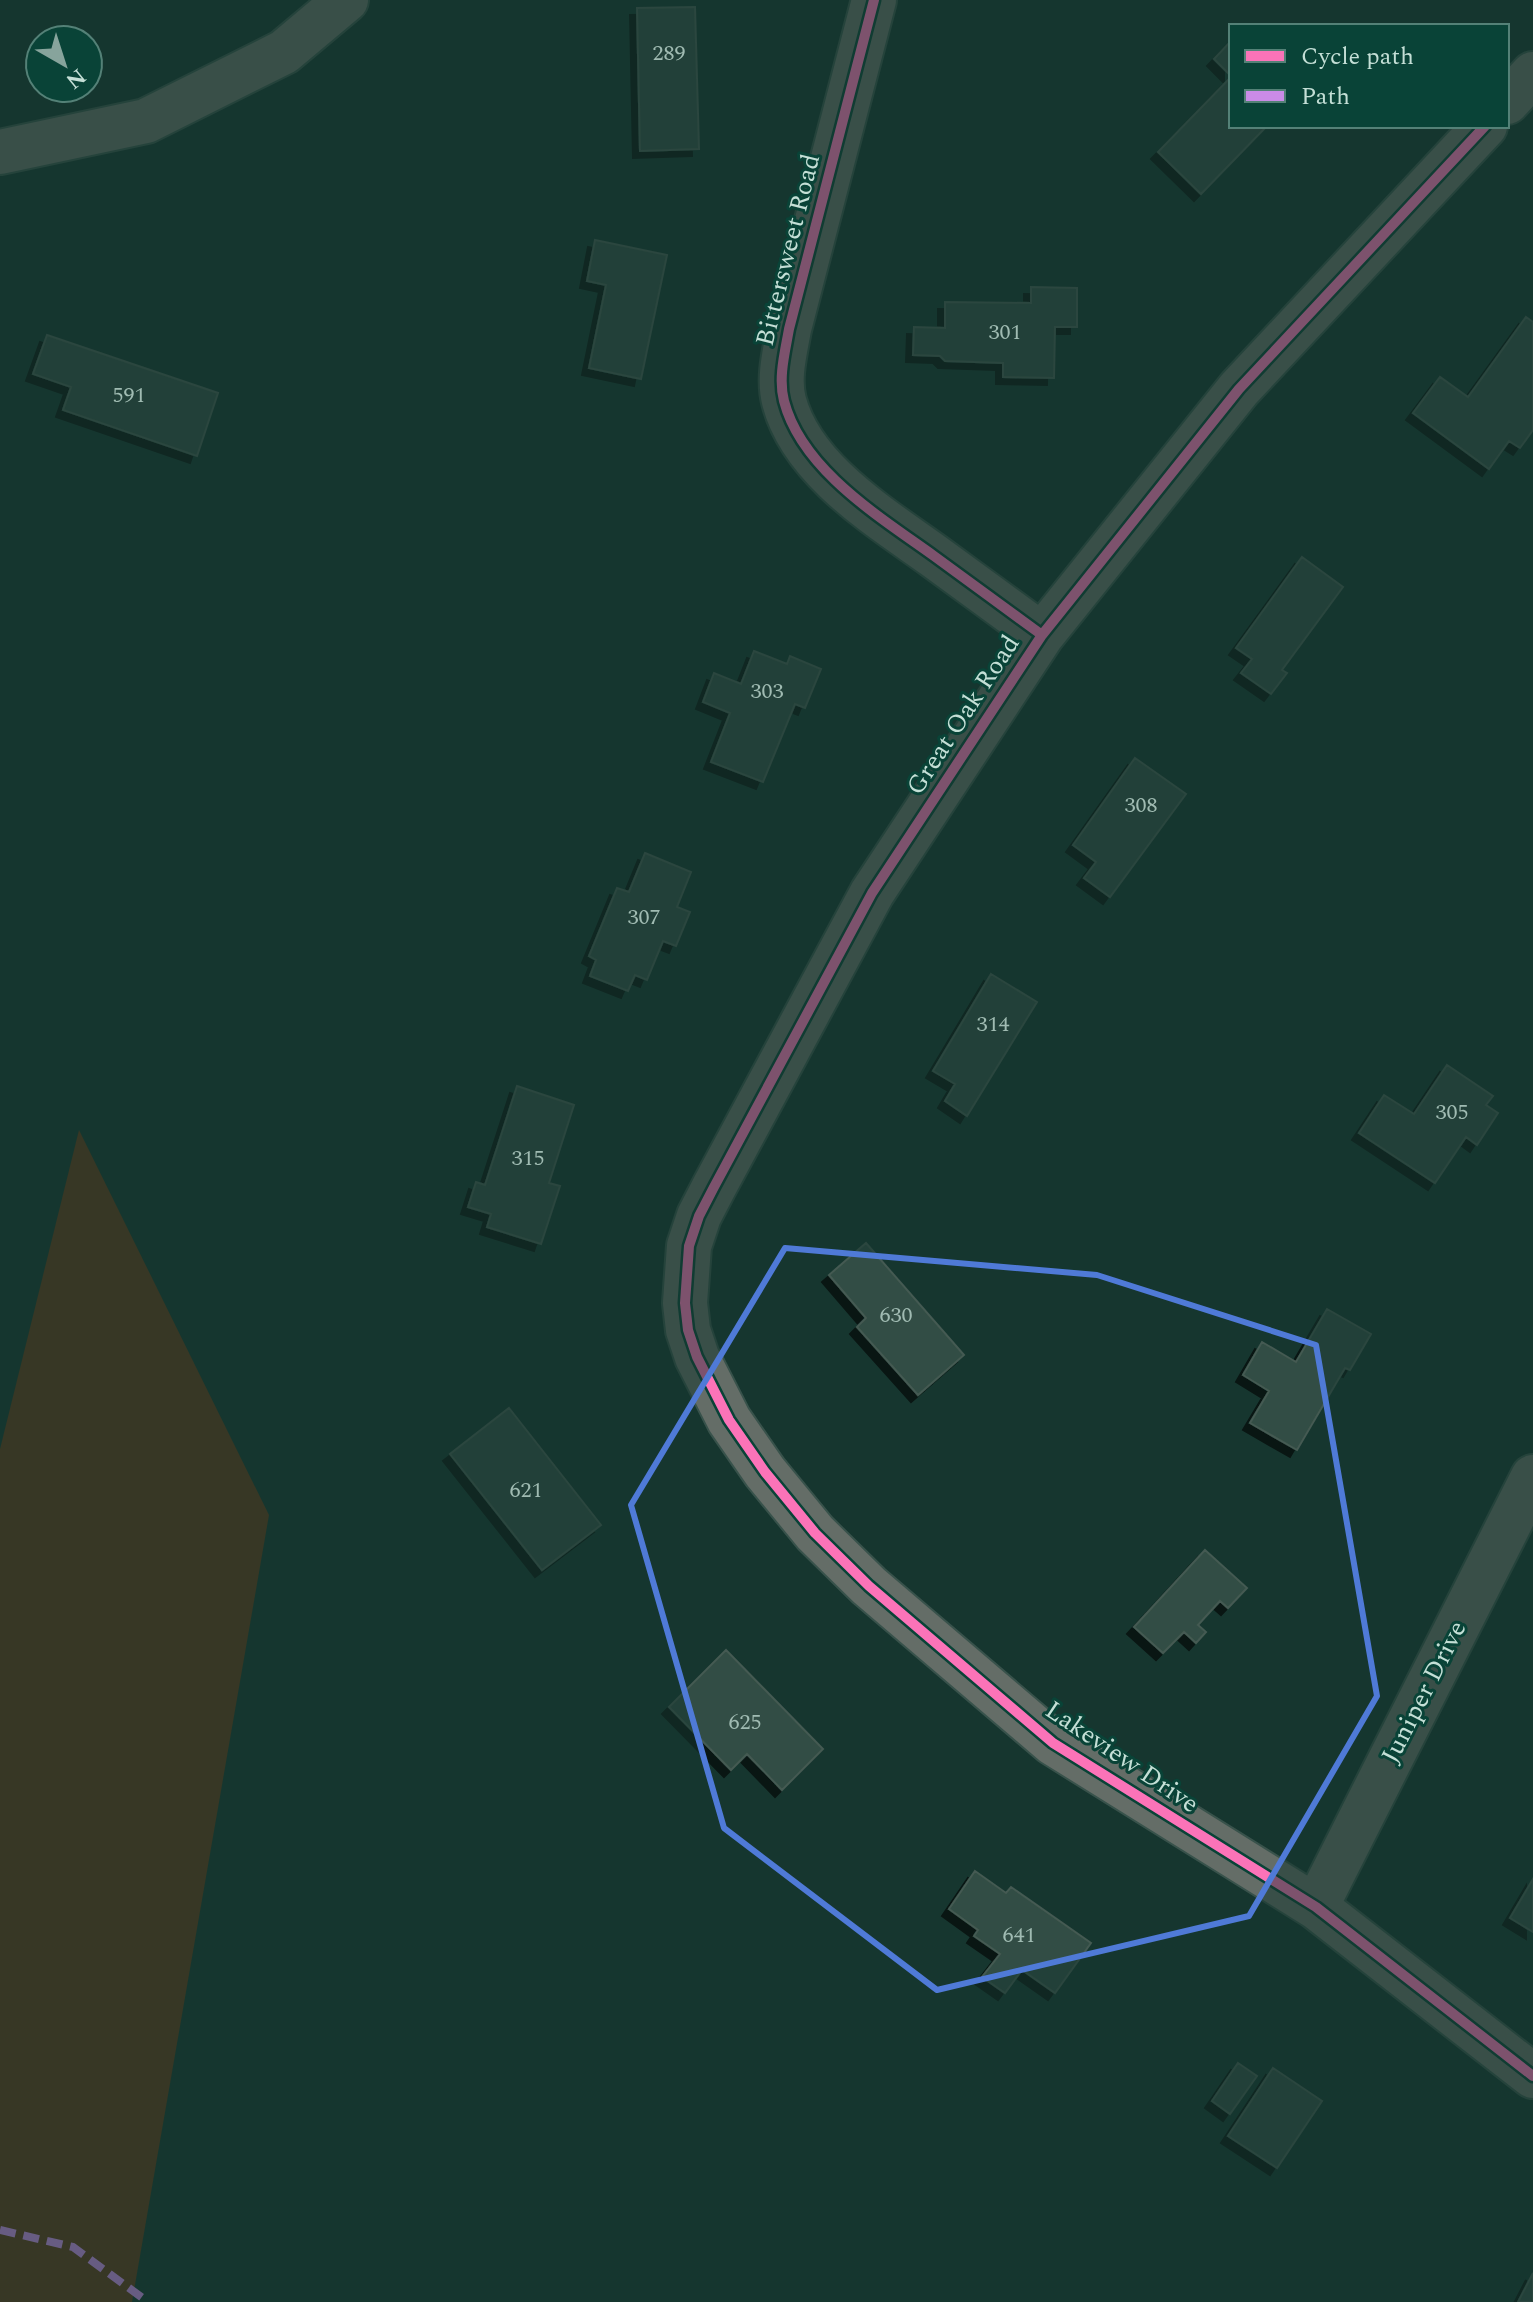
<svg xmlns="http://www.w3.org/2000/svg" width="1533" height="2302" font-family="Spectral,serif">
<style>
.green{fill:#5f3919}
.building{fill:#334e44;stroke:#445a52;stroke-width:2;filter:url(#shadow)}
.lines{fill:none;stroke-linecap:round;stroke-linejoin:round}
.street-casing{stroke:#38524b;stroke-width:48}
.street{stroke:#646d67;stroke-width:44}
.quiet{stroke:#ca8be6;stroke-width:8;stroke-dasharray:16 8;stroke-linecap:butt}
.cycleway-casing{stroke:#094337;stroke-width:15}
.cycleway{stroke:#fb73b8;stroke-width:10}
.marked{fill:none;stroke:#4f7ad7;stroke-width:6;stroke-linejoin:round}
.labels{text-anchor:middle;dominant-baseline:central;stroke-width:6;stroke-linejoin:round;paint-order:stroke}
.number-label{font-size:22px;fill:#a0bbb2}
.street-label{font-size:26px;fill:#c4dfd6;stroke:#094337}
</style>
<defs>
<filter id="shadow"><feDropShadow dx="-7" dy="7" stdDeviation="0" flood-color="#0009"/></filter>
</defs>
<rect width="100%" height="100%" fill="#16362f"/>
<!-- green -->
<path class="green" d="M79 1130 269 1515 132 2302H0V1449Z"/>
<!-- building -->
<path class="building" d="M695 7 699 149 640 151 637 8Z
M1231 41V76L1214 59Z
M1231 77V126H1267L1201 194 1158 152Z
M595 240 667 255 641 379 589 368 606 285 587 281Z
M1031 287 1077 288V327H1055L1054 378 1003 377V363L945 361 940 356 913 355 914 327 945 328V302L1031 303Z
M1526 317 1533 322V430L1520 448 1509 441 1489 469 1413 413 1440 377 1468 397Z
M47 335 218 393 197 456 63 410 71 387 33 374Z
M1302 557 1343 587 1282 670 1287 673 1271 694 1241 673 1252 659 1236 648Z
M754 651 787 664 790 656 821 669 805 708 795 704 763 782 711 762 730 713 703 702 714 673 741 684Z
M1135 758 1186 794 1110 897 1084 878 1096 862 1073 845Z
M645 853 691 872 677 907 690 912 676 946 663 941 647 980 635 975 628 991 590 976 596 960 589 956 617 888 629 892Z
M991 974 1037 1002 967 1116 945 1101 955 1084 933 1071Z
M1447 1065 1493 1096 1486 1105 1498 1113 1477 1145 1466 1137 1435 1183 1359 1133 1384 1095 1414 1114Z
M517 1086 574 1105 549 1183 560 1186 541 1244 487 1227 491 1214 468 1207 476 1182 485 1185Z
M866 1243 964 1355 918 1395 857 1327 866 1318 829 1275Z
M1327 1309 1371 1334 1350 1370 1345 1368 1297 1450 1250 1423 1269 1391 1243 1375 1262 1342 1296 1362Z
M509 1408 601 1525 542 1570 450 1454Z
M1205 1550 1247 1588 1228 1608 1220 1601 1198 1625 1206 1632 1196 1643 1184 1632 1163 1653 1134 1627Z
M726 1650 823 1749 782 1790 747 1754 731 1770 669 1707Z
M975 1871 1006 1893 1011 1887 1091 1943 1055 1993 1022 1970 1005 1993 982 1977 1000 1954 974 1936 978 1930 949 1909Z
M1533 1879V1932L1510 1918Z
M1238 2063 1257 2076 1230 2114 1212 2101Z
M1273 2068 1322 2101 1277 2168 1228 2136Z
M1533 2273V2302H1518Z"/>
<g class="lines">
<defs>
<path id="street" d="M874 0 789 329C785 352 778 378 784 401 802 470 880 517 934 556 970 582 1006 609 1042 635
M1507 102 1533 74
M1485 126 1239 389 1042 635 872 893 714 1187 699 1216 689 1246 685 1303 688 1330 697 1357 729 1420 765 1472 815 1533 869 1586 1053 1743 1316 1907 1533 2076
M0 152 146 121 284 52 346 0
M1316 1907 1533 1477"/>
</defs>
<!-- street casing -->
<use href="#street" class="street-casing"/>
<!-- street -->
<use href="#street" class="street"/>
<!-- quiet -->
<path class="quiet" d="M0 2230 73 2247 148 2302"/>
<defs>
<path id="cycleway" d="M874 0 789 329C785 352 778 378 784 401 802 470 880 517 934 556 970 582 1006 609 1042 635
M1485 126 1239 389 1042 635 872 893 714 1187 699 1216 689 1246 685 1303 688 1330 697 1357 729 1420 765 1472 815 1533 869 1586 1053 1743 1316 1907 1533 2076"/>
</defs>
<!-- cycleway casing -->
<use href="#cycleway" class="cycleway-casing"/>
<!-- cycleway -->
<use href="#cycleway" class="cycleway"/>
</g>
<!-- marked area -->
<path d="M0 0H1533V2302H0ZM785 1248 1097 1275 1316 1345 1377 1696 1249 1916 937 1990 724 1828 631 1505Z" fill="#16362f" fill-opacity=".55" fill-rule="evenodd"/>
<path class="marked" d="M785 1248 1097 1275 1316 1345 1377 1696 1249 1916 937 1990 724 1828 631 1505Z"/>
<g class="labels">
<!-- number labels -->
<g class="number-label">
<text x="669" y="53">289</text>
<text x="1005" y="332">301</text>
<text x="129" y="395">591</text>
<text x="767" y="691">303</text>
<text x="1141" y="805">308</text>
<text x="644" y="917">307</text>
<text x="993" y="1024">314</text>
<text x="1452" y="1112">305</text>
<text x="528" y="1158">315</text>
<text x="896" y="1315">630</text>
<text x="526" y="1490">621</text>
<text x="745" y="1722">625</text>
<text x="1019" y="1935">641</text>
</g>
<!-- street labels -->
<g class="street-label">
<text transform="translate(788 250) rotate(-76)">Bittersweet Road</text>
<text transform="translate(963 715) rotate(-57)">Great Oak Road</text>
<text transform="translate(1424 1692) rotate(-63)">Juniper Drive</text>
<text transform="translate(1122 1757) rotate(34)">Lakeview Drive</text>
</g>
</g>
<!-- legend -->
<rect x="1229" y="24" width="280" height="104" fill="#094337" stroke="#548177" stroke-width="2"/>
<rect x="1245" y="50" width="40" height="12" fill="#fb73b8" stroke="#548177" stroke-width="2"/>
<text x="1301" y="64" font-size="24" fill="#c4dfd6">Cycle path</text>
<rect x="1245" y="90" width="40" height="12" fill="#ca8be6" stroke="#548177" stroke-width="2"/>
<text x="1301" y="104" font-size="24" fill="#c4dfd6">Path</text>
<!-- north arrow -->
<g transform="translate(64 64) rotate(141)"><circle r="38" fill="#094337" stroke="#548177" stroke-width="2"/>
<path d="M0-6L14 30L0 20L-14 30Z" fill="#87a49c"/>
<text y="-12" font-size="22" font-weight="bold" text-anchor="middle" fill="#c4dfd6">N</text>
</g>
</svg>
